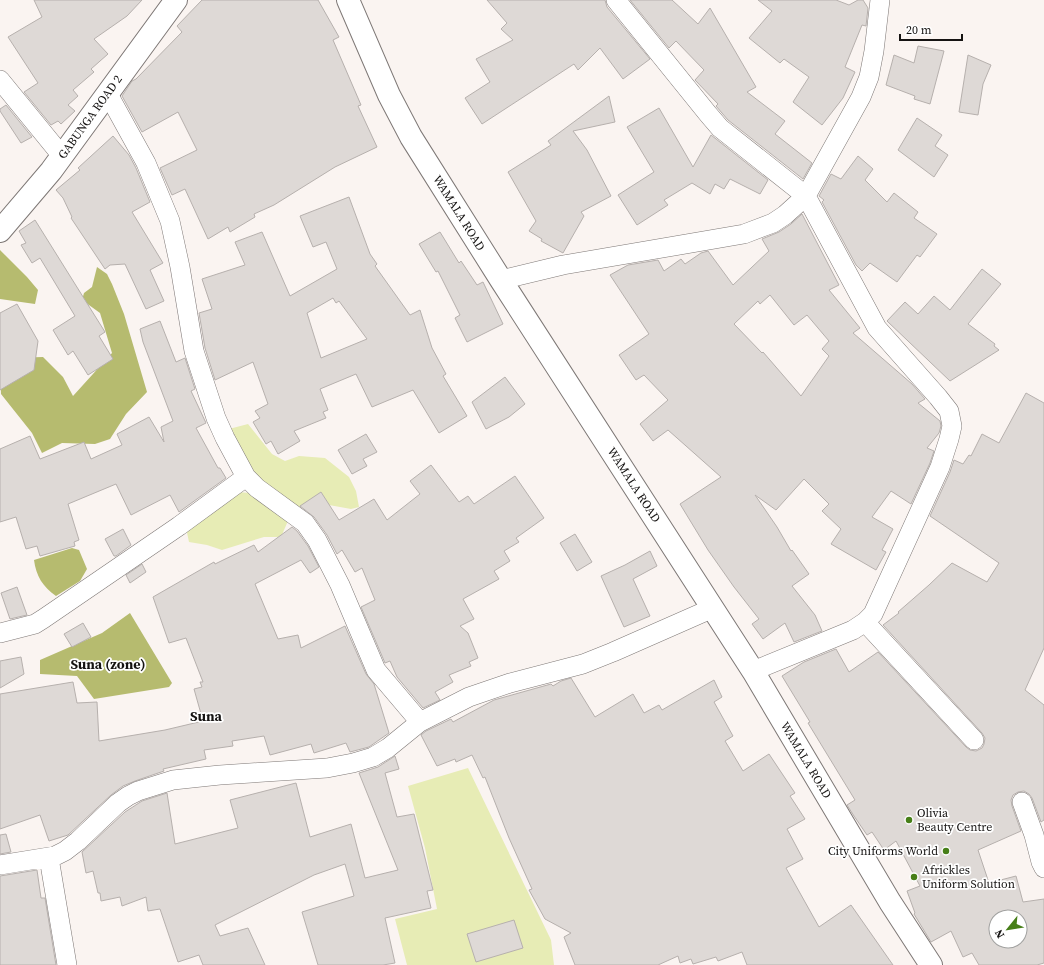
<svg xmlns="http://www.w3.org/2000/svg" width="1044" height="965" font-family="'Source Serif 4',serif">
<style>
.green{fill:#e7ecb5}
.forest{fill:#b6bb6f}
.building{fill:#ded9d6;stroke:#b6b0ad;fill-rule:evenodd}
.lines{fill:none;stroke-linecap:round;stroke-linejoin:round}
.street-casing{stroke:#7e7876;stroke-width:20}
.secondary-casing{stroke:#7e7876;stroke-width:24}
.street{stroke:#fff;stroke-width:19}
.secondary{stroke:#fff;stroke-width:22}
.poi-dot{fill:#477f18;stroke:#fff;stroke-width:1.5}
.labels{text-anchor:middle;dominant-baseline:central;stroke-width:3.5;stroke-linejoin:round;paint-order:stroke}
.street-label{font-size:12px;fill:#151312;stroke:#fff}
.poi-label{font-size:12px;fill:#151312;stroke:#fff;text-anchor:start}
.quarter-label{font-size:14px;font-weight:bold;fill:#151312;stroke:#fff}
</style>
<rect width="100%" height="100%" fill="#faf4f1"/>
<!-- green -->
<path class="green" d="M248 424 272 454 285 461 299 456 325 458 349 477 356 491 359 507 351 509 329 505 321 492 291 514 281 537H264L222 550 207 545 189 542 186 528 237 492 264 494 229 429Z
M468 768 551 940 554 965H407L395 919 437 909 425 848 408 786Z"/>
<!-- forest -->
<path class="forest" d="M0 250 27 277 38 290 35 304 0 299Z
M97 267 107 274 112 284 124 314 147 392 126 414 110 439 95 444 62 443 42 453 32 433 1 394 0 360 9 358 43 357 63 377 73 396 112 353 100 313 82 300 84 293 92 287Z
M72 548 79 550 87 569 80 581 56 596C43 587 36 576 34 560Z
M130 613 172 683 169 687 94 699 77 676 40 674V660L102 633Z"/>
<!-- building -->
<path class="building" d="M34 0H142L127 16 94 39 108 54 91 69 94 72 73 90 78 96 68 105 75 111 61 124 58 121 51 125 24 92 38 83 8 37 42 17Z
M202 0H318L339 37 333 40 361 105 358 106 377 147 335 167 274 205 254 214 255 217 230 232 228 227 208 239 185 189 172 195 160 168 197 150 178 112 142 132 122 96 132 81 136 79 182 32 177 26Z
M487 0H605L607 7 650 59 623 79 600 48 578 70 574 64 482 124 465 98 490 82 476 59 513 40 501 29 507 23Z
M630 0H672L698 24 710 8 756 87 747 92 785 121 775 134 812 163 803 179 728 120 716 106 718 104 695 80 704 70 676 41 669 48Z
M758 0H836L849 5 858 0H863L868 8 866 26 862 25 845 67 855 72 843 98 822 125 793 102 809 77 784 59 780 63 749 38 772 11Z
M918 46 944 51 930 104 914 99 915 96 886 85 894 55 914 63Z
M968 55 991 65 983 84 978 115 959 112Z
M609 96 615 122 573 131 587 150 611 196 581 212 584 216 563 253 541 241 542 239 529 231 536 221 508 172 551 145 548 141Z
M6 105 32 137 21 143 0 111V109Z
M659 108 693 167 711 135 768 180 760 194 730 179 724 189 715 184 710 194 692 183 664 200 668 205 637 225 618 195 654 172 627 127Z
M917 118 942 135 935 146 948 155 934 177 898 150Z
M113 136 129 155 136 168 150 202 132 212 163 263 150 270 164 301 146 309 125 264 110 265 105 269 71 218 72 217 63 198 56 190 80 170 78 168Z
M858 156 873 169 865 180 887 202 894 193 918 212 914 218 937 234 920 257 917 255 897 282 870 263 862 271 856 265 822 202 824 200 819 196 831 174 841 179Z
M349 197 370 254 377 264 375 266 410 315 420 310 432 348 446 374 443 376 467 416 439 433 413 390 372 407 356 374 320 389 328 410 323 412 326 418 294 431 300 441 278 454 271 441 266 444 253 422 260 418 255 411 268 404 253 362 215 380 205 348 199 313 212 309 202 279 245 265 235 242 262 232 290 296 337 269 326 242 313 247 300 216ZM333 298 336 303 339 301 367 339 321 358 307 313Z
M802 214 839 285 829 290 860 328 853 333 912 384 925 399 918 403 940 421 941 426 939 433 927 448 934 451 930 463 911 504 891 491 872 517 893 529 882 550 886 552 876 570 831 544 841 529 822 511 829 504 804 479 776 510 755 495 777 527 791 551 792 550 809 574 792 586 815 615 822 631 794 642 785 623 763 639 752 624 759 619 734 587 708 550 680 504 721 477 668 430 653 441 640 424 668 400 644 375 636 380 619 355 649 334 610 275 628 265 658 260 664 271 681 259 685 264 701 253 708 251 733 285 769 251 762 239 779 232 791 224ZM770 295 794 325 807 315 829 341 822 349 829 356 801 396 763 352 762 353 734 324 758 301 760 304Z
M35 220 105 332 99 336 113 359 88 375 73 351 68 355 53 330 75 316 40 258 32 263 21 245 26 243 19 231Z
M440 232 459 263 461 261 477 285 483 282 503 324 467 342 455 318 460 315 438 271 436 272 419 244Z
M982 269 1001 284 968 324 995 344 994 346 999 350 950 381 887 321 905 302 918 314 934 296 950 310Z
M17 304 38 341 34 370 0 390V313Z
M160 321 176 362 185 358 195 389 191 391 206 423 196 428 218 468H220L226 478 179 512 170 495 131 515 116 484 68 504 79 540 74 542 75 546 40 556 37 546 26 549 16 517 0 522V449L30 436 40 459 84 442 91 459 122 445 117 434 149 417 164 442 161 427 173 421 143 342 140 329Z
M505 377 525 404 509 417 486 429 472 402Z
M1026 393 1044 403V648L1025 690 1044 705V820L1041 822 1032 798 1029 794 1024 791 1018 792 1013 795 1011 800 1012 806 1021 831 978 850 989 883 1016 876 1023 902 1044 899V963L1037 965H979L972 953 963 957 951 931 931 942 914 914 915 913 907 891 920 886 896 841 884 850 872 832 867 835 854 816 847 805 855 800 808 723 810 722 782 676 804 662 836 649 849 672 878 652 966 747 970 750 976 751 982 748 984 744 985 738 982 733 883 625 899 613 898 612 929 585 952 563 987 582 999 563 930 516 950 472 954 460 963 464 969 455 971 456 982 434 999 443ZM996 917H1020V941H996Z
M366 434 377 452 363 459 367 466 352 474 338 450Z
M431 465 459 502 468 496 474 504 515 476 544 518 516 538 519 542 504 551 510 561 494 571 499 579 463 599 474 619 460 626 468 633 478 658 469 662 471 666 449 675 453 682 435 692 440 700 423 708 397 677 390 661 385 663 361 607 375 600 362 568 355 572 342 550 337 554 327 535 314 517 300 506 321 492 339 520 374 499 387 520 420 494 410 481Z
M292 527 297 531 308 546 319 567 310 573 301 560 255 584 278 639 298 635 301 648 345 626 366 674 374 684 389 733 369 747 350 752 346 743 314 753 311 744 270 755 264 736 232 741 233 746 204 750 206 759 163 769 164 771 135 781 123 786 111 795 68 835 49 841 40 815 0 829V694L73 682 77 703 97 702 99 741 165 730 203 721 194 689 202 687 200 682H203L186 638 169 643 153 597 214 562 215 564 254 545 258 552Z
M123 529 131 545 116 556H114L105 539Z
M575 534 592 562 577 571 560 543Z
M650 551 657 566 633 579 650 616 624 627 601 576 625 565Z
M142 564 146 572 130 583 126 575Z
M17 587 27 615 10 619 1 593Z
M83 623 91 637 72 647 64 634Z
M21 657 24 674 0 688V661Z
M571 678 595 717 633 694 644 713 659 705 662 710 714 680 722 697 714 702 733 736 725 741 743 771 769 754 795 793 790 796 805 819 787 829 803 859 786 868 819 927 851 905 893 965H747L742 952 718 961 716 957 693 964 691 959 680 963 678 956 658 965H575L564 937 571 933 545 919 529 890 532 889 509 838 485 777 483 778 472 755 456 762 455 759 437 766 421 735 426 731 451 719 453 722 494 700 551 684 553 686 561 681Z
M395 756 399 769 385 773 397 817 414 814 433 890 427 891 431 908 385 918 395 963 383 965H318L302 912 354 896 345 864 314 875 215 925 220 936 248 928 265 965H203L199 955 178 962 160 909 148 911 146 897 122 906 120 897 101 901 100 893H98L93 871 86 873 82 852 125 812 142 801 167 793 175 844 238 828 230 800 296 783 310 837 351 824 365 878 398 870 359 773 378 767Z
M6 834 11 852 0 854V835Z
M37 870 41 898H45L56 965H0V876Z
M514 920 523 948 476 962 467 934Z"/>
<g class="lines">
<defs>
<path id="street" d="M616 0 708 114 720 128 806 196 861 97 869 77 874 51 880 0
M0 80 62 156
M501 280 563 265 744 234 773 223 785 215 806 196 877 328 938 397 949 411 952 426 949 439 940 467 873 614 865 622 853 630 753 671
M246 477 257 488 305 523 317 540 340 585 376 670 420 722
M865 622 974 740
M0 633 35 624 43 619 179 526 246 477 225 438 216 418 194 351 180 267 170 221 146 163 108 94
M1022 802 1034 835 1041 862 1044 868
M49 858 67 965
M0 865 55 856 65 851 78 841 118 803 128 796 138 791 173 780 220 775 327 768 353 763 373 757 388 748 420 722 469 697 510 683 583 664 613 652 713 608"/>
<path id="secondary" d="M348 0 389 95 411 137 501 280 753 671 890 902 931 965
M0 231 51 171 176 0"/>
</defs>
<!-- street casing -->
<use href="#street" class="street-casing"/>
<!-- secondary casing -->
<use href="#secondary" class="secondary-casing"/>
<!-- street -->
<use href="#street" class="street"/>
<!-- secondary -->
<use href="#secondary" class="secondary"/>
</g>
<!-- markers -->
<g class="poi-dot">
<circle cx="909" cy="820" r="4"/>
<circle cx="946" cy="851" r="4"/>
<circle cx="914" cy="877" r="4"/>
</g>
<g class="labels">
<!-- street labels -->
<g class="street-label">
<text transform="translate(90 117) rotate(-54)">GABUNGA ROAD 2</text>
<text transform="translate(459 213) rotate(58)">WAMALA ROAD</text>
<text transform="translate(634 485) rotate(57)">WAMALA ROAD</text>
<text transform="translate(806 760) rotate(59)">WAMALA ROAD</text>
</g>
<!-- poi labels -->
<g class="poi-label">
<text x="917" y="813">Olivia<tspan x="917" dy="14">Beauty Centre</tspan></text>
<text x="938" y="851" text-anchor="end">City Uniforms World</text>
<text x="922" y="870">Africkles<tspan x="922" dy="14">Uniform Solution</tspan></text>
</g>
<!-- quarter labels -->
<g class="quarter-label">
<text x="108" y="664">Suna (zone)</text>
<text x="206" y="716">Suna</text>
</g>
</g>
<!-- north arrow -->
<g transform="translate(1008 929) rotate(240)"><circle r="19" fill="#ffffff" stroke="#a1a1a0"/>
<path d="M0-3L7 15L0 10L-7 15Z" fill="#477f18"/>
<text y="-6" font-size="11" font-weight="bold" text-anchor="middle" fill="#151312">N</text>
</g>
<!-- scale -->
<path d="M900 34v6h62v-6" fill="none" stroke="#151312" stroke-width="2"/>
<text x="906" y="34" font-size="12" fill="#151312" stroke="#ffffff" stroke-width="3" paint-order="stroke">20 m</text>
</svg>
